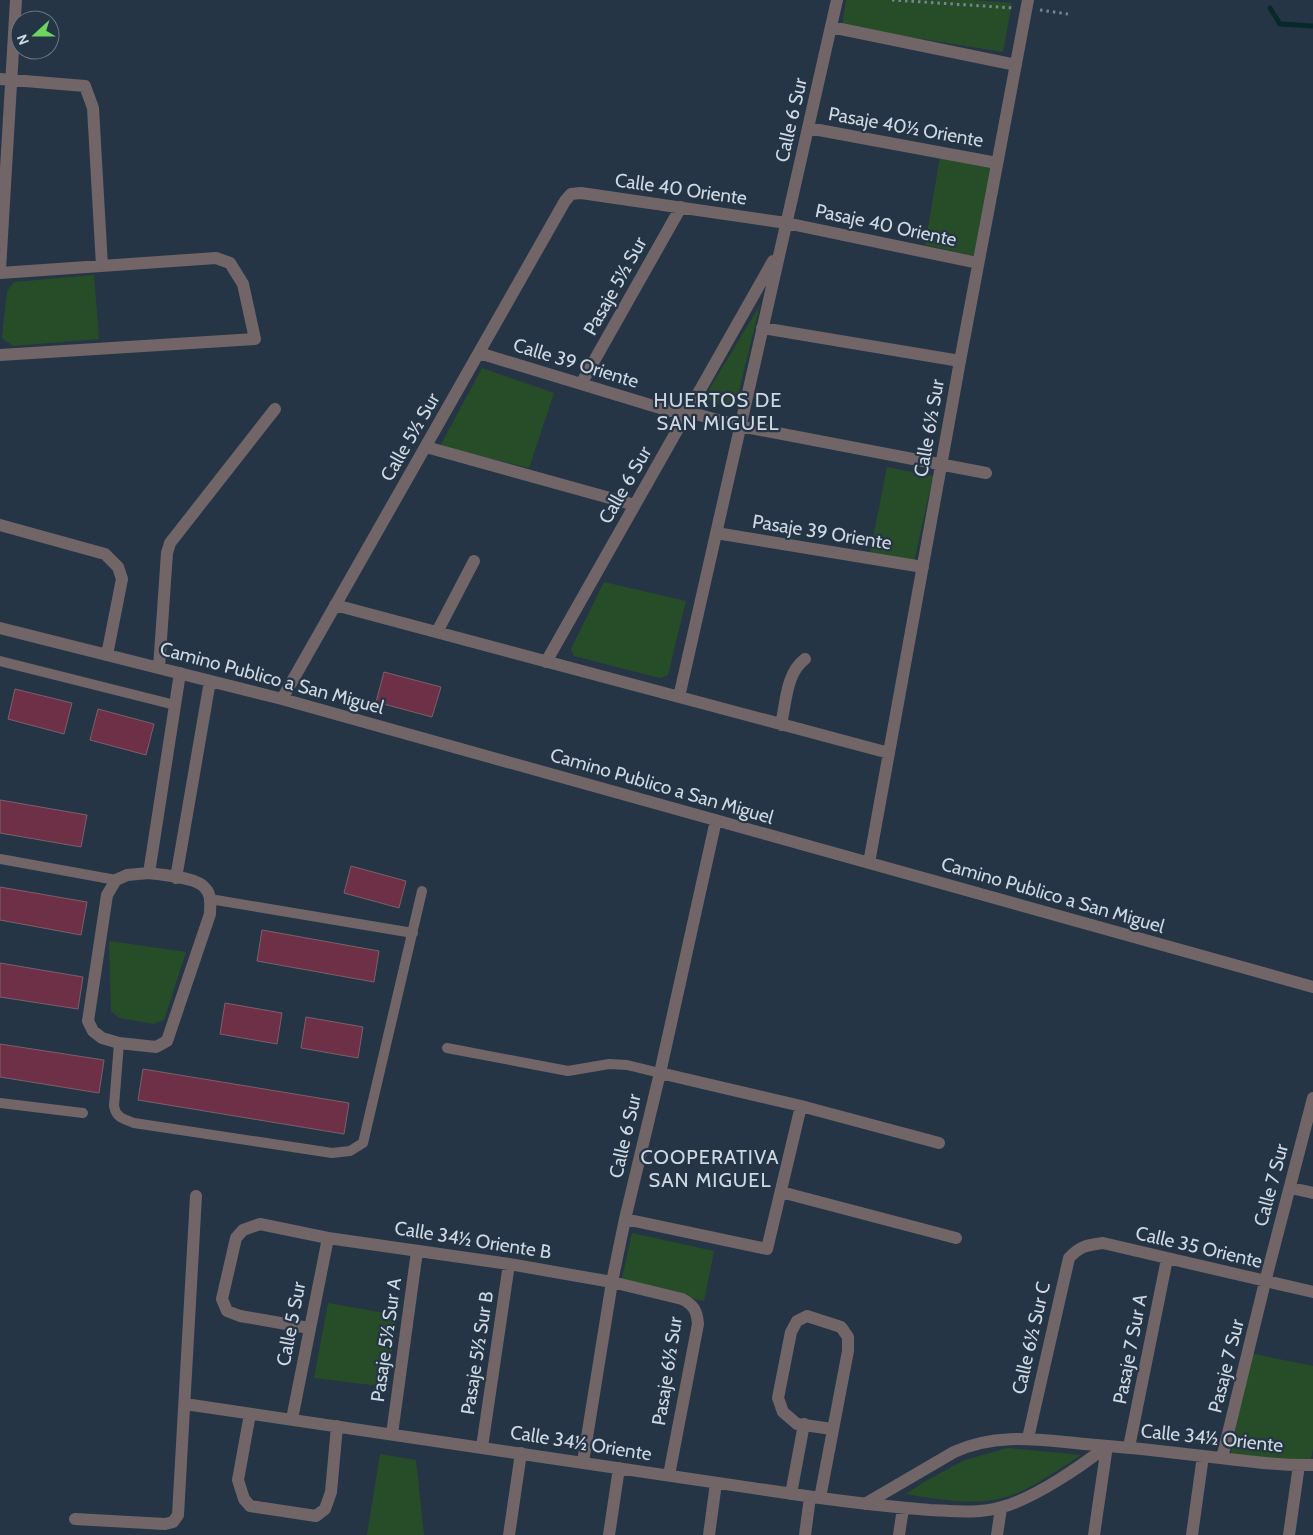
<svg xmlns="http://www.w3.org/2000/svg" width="1313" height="1535" font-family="Cabin,sans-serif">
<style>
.green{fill:#274d28}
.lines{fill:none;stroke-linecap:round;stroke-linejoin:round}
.stream{stroke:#082929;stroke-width:5}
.building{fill:#6e3047;stroke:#7a6068}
.path{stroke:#778491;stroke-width:3;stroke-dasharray:2.5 4;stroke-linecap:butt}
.service{stroke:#716568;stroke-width:10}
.minor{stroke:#716568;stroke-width:12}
.labels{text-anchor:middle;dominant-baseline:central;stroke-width:4.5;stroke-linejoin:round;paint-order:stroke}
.street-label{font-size:19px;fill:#ced8e2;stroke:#253545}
.neighbourhood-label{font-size:20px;letter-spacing:1px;fill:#ced8e2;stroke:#253545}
</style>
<rect width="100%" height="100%" fill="#253545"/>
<!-- green -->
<path class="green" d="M846 0H973L1012 3 1003 52 842 26Z
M940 157 992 166 975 256 925 245Z
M94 275 99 339 13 346 2 338 7 291 14 282Z
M760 305 737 399 728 407 709 400 707 393Z
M482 368 554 393 529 468 440 446Z
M887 467 933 476 914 562 870 553Z
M604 582 686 601 668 675 660 678 574 656 571 649Z
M109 941 186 952 164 1020 154 1024 119 1018 111 1011Z
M632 1233 714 1251 704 1301 621 1283Z
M328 1303 396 1315 388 1387 314 1378Z
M1250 1353 1313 1366V1449L1310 1463 1230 1458Z
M1008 1448 1081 1455C1062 1467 1037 1485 1017 1493 982 1508 943 1500 906 1494L924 1482 965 1460Z
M380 1454 416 1460 424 1535H367Z"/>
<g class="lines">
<!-- stream -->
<path class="stream" d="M1270 8 1280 24 1313 26"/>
</g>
<!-- building -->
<path class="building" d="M384 672 441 687 432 717 376 702Z
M15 689 72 703 64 734 8 719Z
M98 709 154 724 146 755 90 740Z
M0 800 87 815 81 847 0 833Z
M351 866 406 881 399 908 344 893Z
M0 887 87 902 81 935 0 920Z
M262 930 379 951 374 982 257 961Z
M0 963 83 977 78 1009 0 997Z
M225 1003 282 1013 277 1044 220 1034Z
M306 1017 363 1027 358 1058 301 1048Z
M0 1044 104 1060 99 1093 0 1077Z
M143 1069 349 1103 344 1134 138 1100Z"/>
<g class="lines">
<!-- path -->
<path class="path" d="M892 0 1014 8
M1040 10 1068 14"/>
<!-- service -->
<path class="service" d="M0 661 175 705
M0 859 116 880
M210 899 413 933
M119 1043 114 1106C116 1118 124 1119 134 1123L332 1153 350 1151 363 1143 422 891
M447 1048 568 1071 609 1064 627 1065 660 1073
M0 1103 83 1113"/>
<!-- minor -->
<path class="minor" d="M831 27 1016 65
M0 79 85 86 93 108 102 266
M808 128 997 163
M0 270 16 0
M0 273 216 258 230 263 243 284 255 339 0 355
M762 328 960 361
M479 353 670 411 688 412 740 426 986 473
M581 384 681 207
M426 447 635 505
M0 525 105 554 118 567 122 579 107 655
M716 533 923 567
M335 605 889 753
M0 628 282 699 1313 987
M437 632 474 561
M546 662 773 261
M159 668 167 553 170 543 275 409
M679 697 837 0
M282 699 565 201 571 194 581 193 786 223 978 263
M781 725C786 703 786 673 805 659
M869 863 960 361 1028 0
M149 873C162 875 197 877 205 888 212 895 210 905 210 914L167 1041 156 1047 119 1043 102 1038 93 1031 88 1021 107 895 116 880 127 875Z
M149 873 180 673
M176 878 210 681
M660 1073 801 1106 939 1143
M1291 1188 1313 1193
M781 1192 956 1238
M625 1219 767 1249 801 1106
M309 1328 240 1316 227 1311 222 1299 236 1238 243 1230 260 1224 328 1238 509 1264 612 1282 682 1299C694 1305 697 1311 698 1324L669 1475
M185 1404 820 1498C857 1503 893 1507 930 1510 954 1511 978 1514 1002 1507 1035 1498 1080 1467 1107 1446
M250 1414 238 1480 244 1499 250 1506 316 1516 325 1509 331 1492 337 1426
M292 1419 328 1238
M392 1434 417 1251
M1028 1438 1069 1258C1080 1246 1087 1245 1103 1243L1313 1292
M482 1447 509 1264
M1129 1447 1167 1259
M1222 1458 1265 1282 1313 1098
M583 1462 612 1282 625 1219 660 1073 716 820
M791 1494 804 1424
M820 1498 848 1351V1337L841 1327 807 1316 797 1321 791 1332 778 1398 783 1412 797 1424 832 1429
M865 1504 954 1452C997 1432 1040 1440 1085 1444 1125 1447 1164 1451 1203 1456 1240 1460 1276 1466 1313 1465
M75 1519 165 1524 173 1522 178 1515 196 1196
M509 1535 521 1453
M609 1535 619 1468
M709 1535 716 1483
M805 1535 810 1497
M899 1535 903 1508
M997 1535 1001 1508
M1094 1535 1107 1446
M1192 1535 1203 1456
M1289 1535 1299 1465"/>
</g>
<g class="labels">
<!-- street labels -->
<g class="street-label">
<text transform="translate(791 120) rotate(-77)">Calle 6 Sur</text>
<text transform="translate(906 127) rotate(10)">Pasaje 40½ Oriente</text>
<text transform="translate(681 189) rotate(8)">Calle 40 Oriente</text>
<text transform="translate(886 225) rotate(12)">Pasaje 40 Oriente</text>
<text transform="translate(615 286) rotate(-61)">Pasaje 5½ Sur</text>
<text transform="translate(576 363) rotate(17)">Calle 39 Oriente</text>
<text transform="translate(929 428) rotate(-80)">Calle 6½ Sur</text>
<text transform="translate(410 437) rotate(-60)">Calle 5½ Sur</text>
<text transform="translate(625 485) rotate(-60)">Calle 6 Sur</text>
<text transform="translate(822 532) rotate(9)">Pasaje 39 Oriente</text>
<text transform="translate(272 678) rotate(15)">Camino Publico a San Miguel</text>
<text transform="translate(662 786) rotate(16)">Camino Publico a San Miguel</text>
<text transform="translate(1053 895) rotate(16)">Camino Publico a San Miguel</text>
<text transform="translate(625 1136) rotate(-77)">Calle 6 Sur</text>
<text transform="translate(1271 1185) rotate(-75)">Calle 7 Sur</text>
<text transform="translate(473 1240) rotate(9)">Calle 34½ Oriente B</text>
<text transform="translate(1199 1247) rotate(13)">Calle 35 Oriente</text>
<text transform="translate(291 1324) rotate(-79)">Calle 5 Sur</text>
<text transform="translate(1031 1338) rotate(-77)">Calle 6½ Sur C</text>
<text transform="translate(386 1340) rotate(-82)">Pasaje 5½ Sur A</text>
<text transform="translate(1130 1349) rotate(-79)">Pasaje 7 Sur A</text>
<text transform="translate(477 1353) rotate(-81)">Pasaje 5½ Sur B</text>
<text transform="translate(1226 1366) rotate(-76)">Pasaje 7 Sur</text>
<text transform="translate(667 1371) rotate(-81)">Pasaje 6½ Sur</text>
<text transform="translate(1212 1438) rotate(6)">Calle 34½ Oriente</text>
<text transform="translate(581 1443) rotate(9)">Calle 34½ Oriente</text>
</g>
<!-- neighbourhood labels -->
<g class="neighbourhood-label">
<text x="718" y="400">HUERTOS DE<tspan x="718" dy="23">SAN MIGUEL</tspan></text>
<text x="710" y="1157">COOPERATIVA<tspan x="710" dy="23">SAN MIGUEL</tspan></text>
</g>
</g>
<!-- north arrow -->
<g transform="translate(35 35) rotate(249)"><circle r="24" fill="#253545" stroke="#697684"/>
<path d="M0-4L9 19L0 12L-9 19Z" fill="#6dd361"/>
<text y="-8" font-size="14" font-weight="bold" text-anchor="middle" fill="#ced8e2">N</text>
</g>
</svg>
